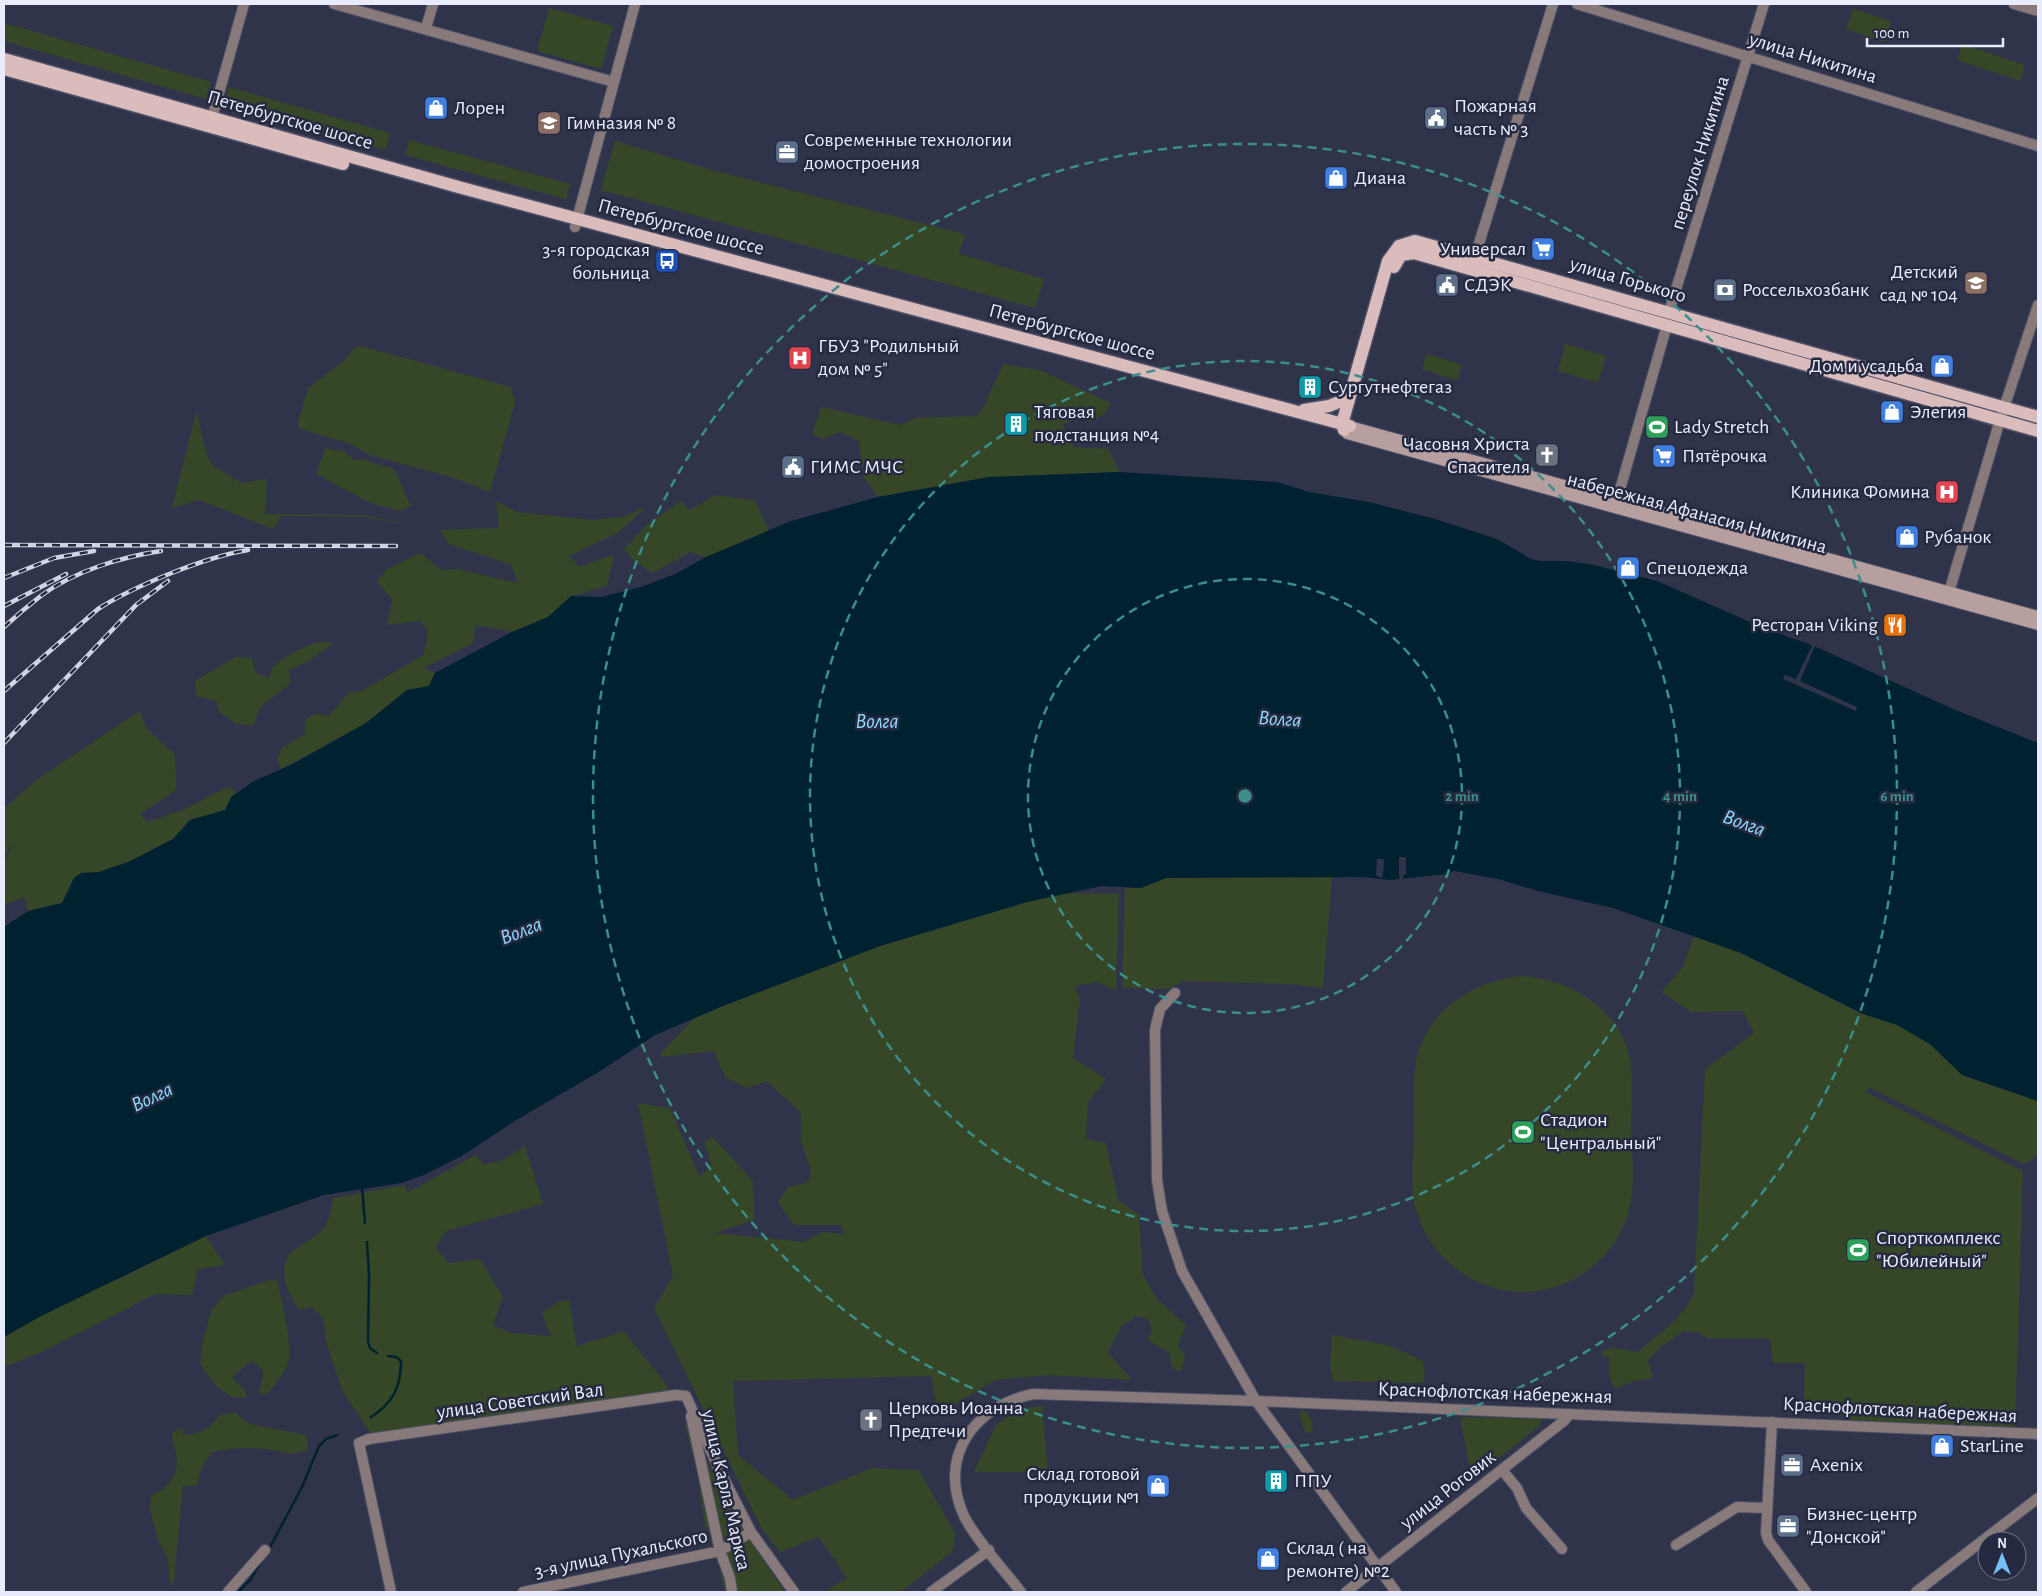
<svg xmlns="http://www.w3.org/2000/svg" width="2042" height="1596" font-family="'Alegreya Sans',sans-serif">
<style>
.green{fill:#354727}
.water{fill:#002230}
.pier{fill:#30344b}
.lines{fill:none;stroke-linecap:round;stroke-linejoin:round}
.stream{stroke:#002230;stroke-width:2.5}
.minor-casing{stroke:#4e5167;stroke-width:12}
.tertiary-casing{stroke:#4e5167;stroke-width:12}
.secondary-casing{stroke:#4e5167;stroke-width:12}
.primary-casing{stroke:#4e5167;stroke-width:15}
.minor{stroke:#88797a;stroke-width:10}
.tertiary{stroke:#88797a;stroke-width:10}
.secondary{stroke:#b79fa0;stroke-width:10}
.primary{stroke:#dbbcbd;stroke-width:12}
.rail-casing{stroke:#d0d4e4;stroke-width:4.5}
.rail{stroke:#262a40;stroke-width:2.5;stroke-dasharray:8;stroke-linecap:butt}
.ring{fill:none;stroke:#3b8e8a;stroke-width:2.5;stroke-dasharray:9 6}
.labels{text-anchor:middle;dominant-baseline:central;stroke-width:5;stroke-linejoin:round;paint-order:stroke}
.street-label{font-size:20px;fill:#e9ecfc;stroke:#262a40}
.poi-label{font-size:20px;fill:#e9ecfc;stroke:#262a40;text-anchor:start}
.water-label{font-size:21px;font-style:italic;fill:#8edbfe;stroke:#262a40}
.centre{fill:#3b8e8a;stroke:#262a40;stroke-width:2.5}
.ring-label{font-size:15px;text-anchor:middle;font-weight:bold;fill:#3b8e8a;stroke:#262a40;stroke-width:5;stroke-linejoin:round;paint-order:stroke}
</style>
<rect width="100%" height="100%" fill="#30344b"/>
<!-- green -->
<path class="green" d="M549 8 613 26 601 69 537 51Z
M1853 9 1891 21 1884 42 1846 29Z
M4 23 211 82 206 99 4 41Z
M1962 44 2025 65 2020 81 1957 60Z
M229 87 390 133 385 150 224 104Z
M409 140 570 184 566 199 405 155Z
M615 141 708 169 965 234 959 254 1044 279 1035 308 601 190Z
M1565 344 1606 356 1598 383 1558 371Z
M357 345 511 387 515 402 490 492 454 478 370 455 351 444 300 429 298 422 308 388 345 360Z
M1427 354 1462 365 1457 380 1422 369Z
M1003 364 1039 370 1111 403 1105 413 1092 422 1075 418 1062 425 1074 447 1109 449 1119 472 989 477 878 497 864 478 859 441 840 432 823 439 812 434 821 407 901 425 916 418 977 416 984 406Z
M197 410 203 443 211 464 241 483 267 479 265 514 364 515 415 526 364 517 281 516 273 529 199 500 172 508Z
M326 448 345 452 355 461 361 459 394 469 411 506 400 511 371 503 316 474Z
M715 495 755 500 769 531 706 557 690 552 653 573 634 561 624 549 648 524 681 501 689 510Z
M496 501 517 512 592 520 623 517 647 506 618 533 569 556 580 567 614 554 607 586 571 596 548 617 512 632 475 625 473 643 423 668 435 673 429 686 407 690 366 723 281 769 277 759 282 748 305 734V720L315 714 329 716 348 693 363 690 424 655 428 631 420 621 387 625 392 600 377 581 386 570 420 553 441 570 457 569 517 583 512 565 449 544 440 530 499 528Z
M317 642 334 643 307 662 289 670 290 684 260 707 253 726 236 724 218 711 217 701 196 696 195 681 235 657 252 658 255 672 269 678 273 666 292 653Z
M140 711 146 728 175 755 176 790 140 814 148 822 185 809 229 786 236 793 231 797 225 810 190 820 174 839 128 862 99 872 81 873 74 878 62 903 28 911 24 897 4 905V862L14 843 4 856V809L36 780Z
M1241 877H1332L1323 988 1289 984 1182 981 1169 989 1122 988 1125 888H1141L1166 878Z
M1064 893 1119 894 1116 991 1097 982 1075 986 1080 1000 1073 1058 1106 1079 1088 1103 1086 1139 1106 1143 1118 1200 1139 1215 1143 1275 1157 1299 1186 1325 1178 1346 1185 1355 1182 1371 1174 1370 1170 1361 1169 1352 1147 1340 1152 1332 1149 1320 1136 1316 1121 1327 1108 1353 1132 1380 1049 1375 995 1380 938 1414 931 1376 733 1381 738 1455 793 1500 872 1468 919 1470 955 1533 953 1551 901 1592H824L847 1578 819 1537 780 1552 762 1529 654 1308 673 1276 638 1103 670 1108 699 1176 712 1167 704 1141 713 1137 753 1181 754 1220 714 1233 804 1242 822 1232 844 1234 841 1225H794L778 1202 788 1187 808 1182 811 1171 801 1141V1113L767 1081 747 1088 725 1077 714 1051 661 1057V1053L694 1018 723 1006 880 946 1027 902Z
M1694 936 1741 953 1863 1014 1897 1025 1930 1044 1962 1075 2038 1101V1155L2024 1164 1868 1087 1866 1092 2023 1171 2015 1428 1847 1420 1843 1416 1804 1401 1805 1363H1773L1770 1339 1707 1338 1699 1333 1684 1331 1663 1345 1648 1360 1653 1378 1634 1381 1615 1389 1609 1375V1357H1602V1351L1613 1348 1639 1352C1658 1332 1683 1320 1694 1293L1705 1069 1754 1033 1743 1011 1692 1012 1661 992 1683 967Z
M1522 976C1572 979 1626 1012 1631 1067 1633 1089 1631 1112 1631 1134 1632 1155 1635 1179 1631 1200 1623 1253 1575 1292 1522 1292 1468 1292 1419 1248 1413 1194 1411 1174 1414 1153 1414 1132 1414 1112 1413 1091 1415 1070 1420 1015 1470 981 1522 976Z
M525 1146 543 1204 446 1231 436 1247 448 1263 480 1259 503 1297 493 1325 510 1333 551 1336 542 1313 558 1302 569 1300 577 1346 624 1331C638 1352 657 1369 670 1391L372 1435 342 1390 327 1344 323 1318 311 1307 299 1310C288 1296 275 1264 294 1250 305 1242 316 1238 325 1227 330 1220 331 1207 333 1198L405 1185 407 1193 476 1155 484 1165 505 1159Z
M206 1236 225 1265 198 1269 192 1295 155 1294 44 1351 4 1367V1337L41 1316Z
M268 1280 277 1281C281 1297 294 1350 288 1363 284 1374 275 1384 269 1393L259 1394 264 1371 251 1361 232 1377 246 1392V1398L232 1397 217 1387 200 1364 202 1345 211 1310 224 1296Z
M1332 1335 1388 1345 1423 1361 1425 1372 1423 1383 1333 1381 1330 1367Z
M1042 1406 1048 1472H974L996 1425 1018 1409Z
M1303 1410 1310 1416 1313 1429 1311 1433 1305 1432 1299 1413Z
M235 1413 250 1424 306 1435 308 1450C287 1457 284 1451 265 1449 247 1447 230 1448 212 1452L202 1466 197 1486H183L174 1580 170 1586 168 1559 158 1540 150 1511 151 1496C166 1489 178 1478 177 1460 176 1451 172 1442 172 1433L183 1427V1436C200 1432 210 1431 219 1415Z
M1460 1417 1542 1419 1538 1427 1472 1479Z
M688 1423 738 1523 785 1592H725L712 1534 705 1526 697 1472 685 1427Z"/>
<!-- water -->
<path class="water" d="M1119 472 1277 482 1309 492 1369 502 1435 519 1497 539 1531 559 1540 561H1567L1594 565 1657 581 1759 626 1814 646 1953 709 2038 743V1101L1962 1075 1930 1044 1897 1025 1863 1014 1741 953 1613 908 1538 891 1498 879 1454 871 1447 874 1389 880 1364 877 1166 878 1141 888 1102 886 1027 902 880 946 723 1006 655 1035 597 1073 518 1119 460 1157 424 1175 401 1183 324 1195 206 1236 41 1316 4 1337V927L28 911 62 903 74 878 81 873 99 872 128 862 173 839 190 820 225 810 231 797 254 781 291 765 366 723 407 690 429 686 435 673 512 632 548 617 571 596 601 597 641 587 675 574 706 557 791 521 878 497 989 477Z"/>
<!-- pier -->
<path class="pier" d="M1812 645 1815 646 1800 681 1857 707 1856 711 1783 679 1785 675 1796 679Z
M1399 857H1406V875H1403V879H1400L1399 875Z
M1377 859H1384L1383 876 1380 878 1376 875Z"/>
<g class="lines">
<!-- stream -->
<path class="stream" d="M362 1187 365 1223
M367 1242 369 1275 368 1341 370 1348 377 1353
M371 1417C393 1403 401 1387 401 1361L396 1357 388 1356
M268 1551 302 1487 319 1446 326 1439 337 1435
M238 1592 251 1579 262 1560"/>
<defs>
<path id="minor" d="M334 4 614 82
M1577 4 2038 146
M2014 4 2038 11
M426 28 433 4
M212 118 244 4
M1473 263 1553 4
M1669 312 1764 4
M1617 500 1667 325
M1175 993 1160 1009 1155 1030 1157 1180 1162 1211 1182 1271 1256 1401 1396 1592
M686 1396 719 1469 751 1532 794 1592
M691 1416 720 1551 730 1578 732 1592
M1772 1422 1766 1533 1768 1540 1806 1592
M1502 1470 1517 1488 1526 1508 1562 1549
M1676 1545 1737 1507 1767 1508
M228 1592 265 1550
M391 1592 359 1443 369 1439 676 1395 686 1396
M523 1592 720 1551 751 1532
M931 1592 989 1550
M1346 1592 1565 1420 1569 1414
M1916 1592 2038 1498"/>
<path id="tertiary" d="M575 227 635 4
M1947 599 2000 420 2038 305
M1021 1592C1004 1570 976 1540 964 1516 937 1457 974 1406 1033 1394L1256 1401 2038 1434"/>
<path id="secondary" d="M1350 426 2038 616
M1347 434 2038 625"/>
<path id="primary" d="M4 59 462 188 1350 426
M4 69 343 164
M1394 267 1401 255 1414 253 2038 431
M1304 410 1329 406 1349 398
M1344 430 1342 424 1388 261 1399 246 1415 241 2038 417"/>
</defs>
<!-- minor casing -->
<use href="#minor" class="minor-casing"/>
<!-- tertiary casing -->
<use href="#tertiary" class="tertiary-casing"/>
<!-- secondary casing -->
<use href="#secondary" class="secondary-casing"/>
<!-- primary casing -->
<use href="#primary" class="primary-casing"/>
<!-- minor -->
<use href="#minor" class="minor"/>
<!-- tertiary -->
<use href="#tertiary" class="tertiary"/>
<!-- secondary -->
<use href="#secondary" class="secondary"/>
<!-- primary -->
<use href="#primary" class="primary"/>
<defs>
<path id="rail" d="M4 545 396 546
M4 578 54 558 94 551
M4 606 66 574
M4 627C16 616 29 605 42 595 75 571 121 557 161 551
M4 691 98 609C134 586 205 557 248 550
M4 743 136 605 168 581"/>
</defs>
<!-- rail casing -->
<use href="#rail" class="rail-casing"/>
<!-- rail -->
<use href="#rail" class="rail"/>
</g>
<!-- distance rings -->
<g class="ring">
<circle cx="1245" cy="796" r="217"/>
<circle cx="1245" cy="796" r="435"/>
<circle cx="1245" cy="796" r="652"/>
</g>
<!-- icons -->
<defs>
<symbol id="shop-square" viewBox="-11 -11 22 22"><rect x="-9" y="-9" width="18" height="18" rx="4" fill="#3f7fe0" stroke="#262a40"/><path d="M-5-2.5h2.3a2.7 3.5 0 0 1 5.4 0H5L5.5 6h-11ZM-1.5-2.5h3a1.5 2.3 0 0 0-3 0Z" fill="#fff"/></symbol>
<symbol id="civic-square" viewBox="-11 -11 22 22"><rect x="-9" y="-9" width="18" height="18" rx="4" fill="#5c6f8a" stroke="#262a40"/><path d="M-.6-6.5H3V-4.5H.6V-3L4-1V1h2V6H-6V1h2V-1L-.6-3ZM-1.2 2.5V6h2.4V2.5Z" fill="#fff"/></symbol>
<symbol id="school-square" viewBox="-11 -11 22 22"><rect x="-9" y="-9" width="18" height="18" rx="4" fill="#8d6e63" stroke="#262a40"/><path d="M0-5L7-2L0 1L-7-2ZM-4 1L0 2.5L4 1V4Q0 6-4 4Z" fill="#fff"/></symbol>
<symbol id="office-square" viewBox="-11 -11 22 22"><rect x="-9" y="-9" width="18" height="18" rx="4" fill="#5c6f8a" stroke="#262a40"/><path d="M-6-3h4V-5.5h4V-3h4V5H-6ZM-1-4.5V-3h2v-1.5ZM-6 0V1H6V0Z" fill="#fff"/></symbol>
<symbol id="supermarket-square" viewBox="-11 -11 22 22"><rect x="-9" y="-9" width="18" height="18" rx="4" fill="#3f7fe0" stroke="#262a40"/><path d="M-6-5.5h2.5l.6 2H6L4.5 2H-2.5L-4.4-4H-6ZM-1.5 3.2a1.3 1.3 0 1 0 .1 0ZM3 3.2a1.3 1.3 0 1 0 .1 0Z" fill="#fff"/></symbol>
<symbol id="bus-square" viewBox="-11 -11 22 22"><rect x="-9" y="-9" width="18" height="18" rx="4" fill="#1a4fb4" stroke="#262a40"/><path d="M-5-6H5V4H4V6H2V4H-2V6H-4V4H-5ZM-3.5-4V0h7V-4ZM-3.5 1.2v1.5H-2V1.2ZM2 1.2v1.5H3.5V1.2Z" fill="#fff"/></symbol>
<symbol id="bank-square" viewBox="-11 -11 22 22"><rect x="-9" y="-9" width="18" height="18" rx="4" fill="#5c6f8a" stroke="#262a40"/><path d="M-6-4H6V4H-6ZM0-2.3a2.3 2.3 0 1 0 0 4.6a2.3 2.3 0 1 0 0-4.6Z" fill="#fff"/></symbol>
<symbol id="hospital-square" viewBox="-11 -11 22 22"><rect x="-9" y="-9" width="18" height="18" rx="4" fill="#e0444e" stroke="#262a40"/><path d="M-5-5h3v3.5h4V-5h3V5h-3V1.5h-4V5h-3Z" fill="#fff"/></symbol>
<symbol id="building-square" viewBox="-11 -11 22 22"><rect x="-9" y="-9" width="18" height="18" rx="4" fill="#0f9aa8" stroke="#262a40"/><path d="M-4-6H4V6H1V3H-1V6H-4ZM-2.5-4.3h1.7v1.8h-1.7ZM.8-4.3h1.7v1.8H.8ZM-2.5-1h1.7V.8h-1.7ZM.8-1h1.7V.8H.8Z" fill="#fff"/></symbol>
<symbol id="stadium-square" viewBox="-11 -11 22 22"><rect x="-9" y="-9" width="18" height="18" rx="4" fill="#2e9e5b" stroke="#262a40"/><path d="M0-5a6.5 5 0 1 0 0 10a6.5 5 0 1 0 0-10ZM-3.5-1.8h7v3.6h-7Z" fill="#fff"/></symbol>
<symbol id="church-square" viewBox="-11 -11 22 22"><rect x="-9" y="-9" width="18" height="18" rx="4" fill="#6b7280" stroke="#262a40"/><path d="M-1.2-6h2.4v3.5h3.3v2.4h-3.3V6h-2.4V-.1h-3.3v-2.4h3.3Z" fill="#fff"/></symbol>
<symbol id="restaurant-square" viewBox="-11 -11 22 22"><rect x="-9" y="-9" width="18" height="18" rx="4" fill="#e8710a" stroke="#262a40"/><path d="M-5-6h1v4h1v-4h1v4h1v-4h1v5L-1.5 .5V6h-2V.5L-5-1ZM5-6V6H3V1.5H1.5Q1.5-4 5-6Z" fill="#fff"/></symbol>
</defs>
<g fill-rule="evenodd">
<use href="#shop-square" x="422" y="94" width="28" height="28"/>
<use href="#civic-square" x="1422" y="104" width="28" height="28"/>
<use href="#school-square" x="535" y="109" width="28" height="28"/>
<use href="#office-square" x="773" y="138" width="28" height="28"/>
<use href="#shop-square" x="1322" y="164" width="28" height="28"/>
<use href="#supermarket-square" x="1529" y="235" width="28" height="28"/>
<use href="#bus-square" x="653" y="247" width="28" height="28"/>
<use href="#school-square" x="1962" y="269" width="28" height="28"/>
<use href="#civic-square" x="1433" y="271" width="28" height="28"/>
<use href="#bank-square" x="1711" y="276" width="28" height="28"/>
<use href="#hospital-square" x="786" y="344" width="28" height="28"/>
<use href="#shop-square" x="1928" y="352" width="28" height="28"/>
<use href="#building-square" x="1296" y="373" width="28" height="28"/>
<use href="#shop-square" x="1878" y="398" width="28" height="28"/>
<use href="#building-square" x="1002" y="410" width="28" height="28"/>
<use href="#stadium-square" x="1643" y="413" width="28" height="28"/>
<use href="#church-square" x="1533" y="441" width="28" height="28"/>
<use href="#supermarket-square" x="1650" y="442" width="28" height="28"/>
<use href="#civic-square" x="779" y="453" width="28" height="28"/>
<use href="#hospital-square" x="1933" y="478" width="28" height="28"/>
<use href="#shop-square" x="1893" y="523" width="28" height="28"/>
<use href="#shop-square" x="1614" y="554" width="28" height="28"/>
<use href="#restaurant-square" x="1881" y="611" width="28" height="28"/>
<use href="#stadium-square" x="1509" y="1118" width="28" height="28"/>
<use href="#stadium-square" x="1844" y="1236" width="28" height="28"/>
<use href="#church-square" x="857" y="1406" width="28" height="28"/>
<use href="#shop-square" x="1928" y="1432" width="28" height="28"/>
<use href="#office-square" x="1778" y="1451" width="28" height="28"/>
<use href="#building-square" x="1262" y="1467" width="28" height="28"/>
<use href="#shop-square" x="1144" y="1472" width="28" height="28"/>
<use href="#office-square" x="1774" y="1512" width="28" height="28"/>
<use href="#shop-square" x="1254" y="1545" width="28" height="28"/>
</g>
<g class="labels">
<!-- street labels -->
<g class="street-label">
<text transform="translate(1813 58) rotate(17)">улица Никитина</text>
<text transform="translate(290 120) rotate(16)">Петербургское шоссе</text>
<text transform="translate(1700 153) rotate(-73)">переулок Никитина</text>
<text transform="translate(681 227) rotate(15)">Петербургское шоссе</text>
<text transform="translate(1628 280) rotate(16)">улица Горького</text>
<text transform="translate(1072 332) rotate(15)">Петербургское шоссе</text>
<text transform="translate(1697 513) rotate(15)">набережная Афанасия Никитина</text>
<text transform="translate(1495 1393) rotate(2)">Краснофлотская набережная</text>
<text transform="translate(520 1401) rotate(-8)">улица Советский Вал</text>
<text transform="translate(1900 1410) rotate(3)">Краснофлотская набережная</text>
<text transform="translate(726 1490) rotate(77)">улица Карла Маркса</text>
<text transform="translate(1448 1490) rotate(-38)">улица Роговик</text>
<text transform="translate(621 1554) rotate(-12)">3-я улица Пухальского</text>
</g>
<!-- poi labels -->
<g class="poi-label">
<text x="1454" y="106">Пожарная<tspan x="1454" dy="23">часть № 3</tspan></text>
<text x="454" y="108">Лорен</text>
<text x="566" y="123">Гимназия № 8</text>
<text x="804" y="140">Современные технологии<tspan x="804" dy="23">домостроения</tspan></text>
<text x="1354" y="178">Диана</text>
<text x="1526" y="249" text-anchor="end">Универсал</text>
<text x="650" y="250" text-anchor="end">3-я городская<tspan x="650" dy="23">больница</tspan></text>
<text x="1958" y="272" text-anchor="end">Детский<tspan x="1958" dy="23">сад № 104</tspan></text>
<text x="1464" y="285">СДЭК</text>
<text x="1742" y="290">Россельхозбанк</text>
<text x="818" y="346">ГБУЗ "Родильный<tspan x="818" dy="23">дом № 5"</tspan></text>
<text x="1924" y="366" text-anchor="end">Дом и усадьба</text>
<text x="1328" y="387">Сургутнефтегаз</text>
<text x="1034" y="412">Тяговая<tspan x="1034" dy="23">подстанция №4</tspan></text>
<text x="1910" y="412">Элегия</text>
<text x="1674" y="427">Lady Stretch</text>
<text x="1530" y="444" text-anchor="end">Часовня Христа<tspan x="1530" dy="23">Спасителя</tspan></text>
<text x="1682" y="456">Пятёрочка</text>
<text x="810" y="467">ГИМС МЧС</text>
<text x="1930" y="492" text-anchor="end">Клиника Фомина</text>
<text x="1924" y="537">Рубанок</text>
<text x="1646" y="568">Спецодежда</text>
<text x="1878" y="625" text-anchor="end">Ресторан Viking</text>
<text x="1540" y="1120">Стадион<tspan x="1540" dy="23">"Центральный"</tspan></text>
<text x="1876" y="1238">Спорткомплекс<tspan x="1876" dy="23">"Юбилейный"</tspan></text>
<text x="888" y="1408">Церковь Иоанна<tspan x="888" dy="23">Предтечи</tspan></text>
<text x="1960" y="1446">StarLine</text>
<text x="1810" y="1465">Axenix</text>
<text x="1140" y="1474" text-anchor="end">Склад готовой<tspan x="1140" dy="23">продукции №1</tspan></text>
<text x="1294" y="1481">ППУ</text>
<text x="1806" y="1514">Бизнес-центр<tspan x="1806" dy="23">"Донской"</tspan></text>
<text x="1286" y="1548">Склад ( на<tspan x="1286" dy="23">ремонте) №2</tspan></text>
</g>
<!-- water labels -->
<g class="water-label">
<text transform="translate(1280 719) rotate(4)">Волга</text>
<text x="877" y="721">Волга</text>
<text transform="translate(1744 823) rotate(20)">Волга</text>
<text transform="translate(521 931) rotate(-21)">Волга</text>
<text transform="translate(152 1097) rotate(-25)">Волга</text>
</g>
</g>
<circle cx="1245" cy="796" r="8" class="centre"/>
<g class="ring-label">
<text x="1462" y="801">2 min</text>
<text x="1680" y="801">4 min</text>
<text x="1897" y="801">6 min</text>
</g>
<!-- border -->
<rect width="2042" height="1596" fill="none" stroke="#e9ecfc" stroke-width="10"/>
<!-- north arrow -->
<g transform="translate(2002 1556)"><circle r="24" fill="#262a40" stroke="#74788b"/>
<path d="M0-4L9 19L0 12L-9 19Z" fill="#76c0f7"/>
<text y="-8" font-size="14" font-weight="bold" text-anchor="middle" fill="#e9ecfc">N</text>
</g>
<!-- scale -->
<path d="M1867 38v8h136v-8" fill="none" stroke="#e9ecfc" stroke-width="2.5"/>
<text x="1874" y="38" font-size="15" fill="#e9ecfc" stroke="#262a40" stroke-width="4" paint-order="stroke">100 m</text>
</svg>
